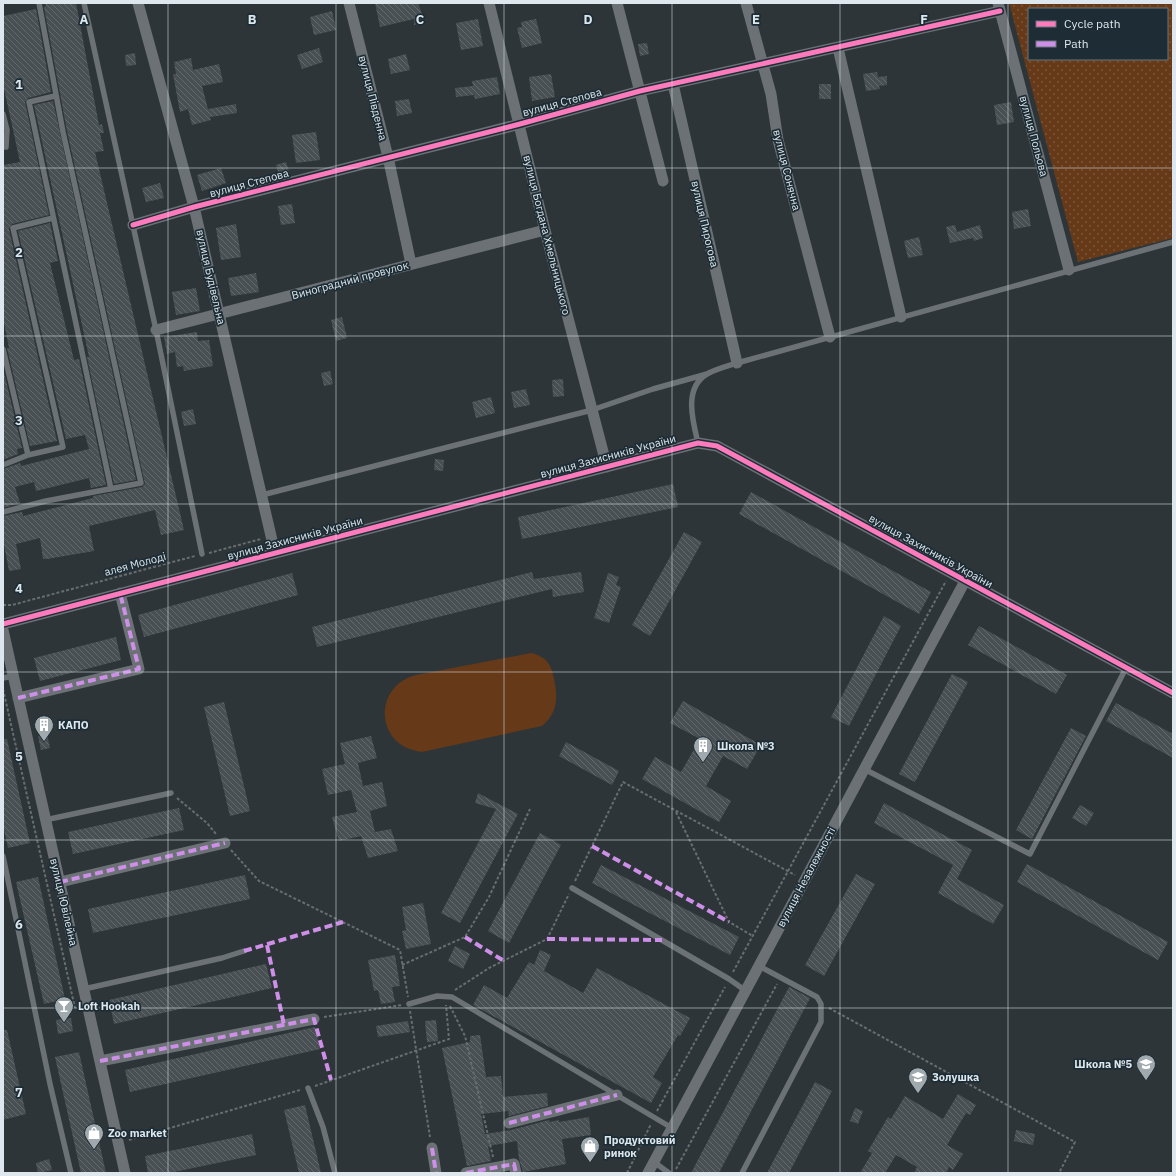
<svg xmlns="http://www.w3.org/2000/svg" width="1176" height="1176" font-family="'IBM Plex Sans',sans-serif">
<style>
.grass{fill:#663918}
.garden{fill:url(#garden-dots);fill-rule:evenodd}
.building{fill:url(#building-back-hatch)}
.lines{fill:none;stroke-linecap:round;stroke-linejoin:round}
.path{stroke:#676d70;stroke-width:2;stroke-dasharray:3 2;stroke-linecap:butt}
.lane{stroke:#6b7175;stroke-width:5.5}
.street{stroke:#6b7175;stroke-width:11}
.quiet{stroke:#ce8fe9;stroke-width:4;stroke-dasharray:8 4;stroke-linecap:butt}
.cycleway-casing{stroke:#1d2c35;stroke-width:8}
.cycleway{stroke:#fd7abc;stroke-width:5}
.grid{fill:none;stroke:#dde7ed;stroke-width:1;stroke-opacity:0.55}
.labels{text-anchor:middle;dominant-baseline:central;stroke-width:3.5;stroke-linejoin:round;paint-order:stroke}
.street-label{font-size:11px;fill:#dde7ed;stroke:#1d2c35}
.poi-label{font-size:11px;font-weight:bold;fill:#dde7ed;stroke:#1d2c35;text-anchor:start}
.grid-label{font-size:13px;text-anchor:middle;font-weight:bold;fill:#dde7ed;stroke:#1d2c35;stroke-width:3.5;stroke-linejoin:round;paint-order:stroke}
</style>
<defs>
<pattern id="garden-dots" width="8" height="8" patternUnits="userSpaceOnUse"><rect width="8" height="8" fill="#663918"/><path d="M2 2h.1M6 6h.1" fill="none" stroke="#7b563a" stroke-width="1.8" stroke-linecap="round"/></pattern>
<pattern id="building-back-hatch" width="6" height="6" patternUnits="userSpaceOnUse"><rect width="6" height="6" fill="#495054"/><path d="M-1 5l2 2M0 0l6 6M5-1l2 2" fill="none" stroke="#63696d"/></pattern>
</defs>
<rect width="100%" height="100%" fill="#2d3539"/>
<!-- grass -->
<path class="grass" d="M531 653C549 657 552 667 555 684 558 701 556 714 542 726L422 752C376 748 371 687 416 675Z"/>
<!-- garden -->
<path class="garden" d="M1009 3H1173V238L1078 262ZM1029 9H1167V59H1029Z"/>
<!-- building -->
<path class="building" d="M45 3H76L99 125 102 124 104 133H100L104 151 95 152 184 530 161 535 155 510 89 526 94 551 47 559H43L40 538 16 544 21 569 9 571 3 539V516L22 512 23 516 93 498V496L142 487 145 484 67 131 44 7 46 6Z
M375 3H418L425 22 414 25V19L380 27Z
M36 9 51 92 28 98 25 102 49 215 12 224 9 229 57 441 30 446 7 348H9L3 318V165L20 162 3 84V16Z
M332 11 336 30 314 35 310 17Z
M478 19 483 46 461 50 456 23Z
M536 19 542 43 522 48 517 28 522 27 521 22Z
M647 43 649 54 640 56 638 44Z
M319 48 323 62 302 69 297 55Z
M135 53 136 65 126 66 125 55Z
M406 54 410 70 391 74 388 59Z
M191 58 193 70 219 64 223 82 202 86 208 109 236 104 237 113 210 117 211 120 192 125 188 109 180 112 173 74H176L174 62Z
M877 72 878 77 887 76V85L879 86 880 89 866 91 863 74Z
M551 74 555 97 532 101 529 77Z
M497 77 500 94 475 99 474 95 456 97 455 88 473 86 472 81Z
M819 84H831V99H819Z
M409 99 412 113 397 116 395 101Z
M53 101 136 480 114 484 87 357H89L34 105Z
M1011 102 1014 122 997 125 994 105Z
M316 132 320 160 296 163 292 135Z
M286 162 290 175 280 178 276 165Z
M221 168 226 183 202 191 197 175Z
M160 183 164 198 146 202 142 188Z
M292 204 295 223 281 225 278 206Z
M1028 209 1031 226 1014 229 1012 212Z
M50 223 58 261 50 263 74 360 79 359 106 485 91 488 89 478 36 491 34 482 15 487 20 503 3 508V469L20 463 21 466 89 449 85 435 66 439 18 231Z
M236 224 241 257 221 260 216 228Z
M955 225 957 232 980 225 983 238 974 241 973 238 950 243 946 227Z
M919 237 923 255 908 258 904 241Z
M256 273 259 292 231 296 228 278Z
M196 288 200 311 176 315 172 292Z
M342 317 347 338 336 341 331 320Z
M197 332 198 341 209 340 213 366 184 371 183 366 177 367 175 352 167 354 164 337Z
M3 368 22 448 17 449 18 454 3 460Z
M330 371 333 384 324 386 321 373Z
M563 379 564 396 553 397 552 380Z
M526 389 530 405 514 408 511 392Z
M491 397 495 413 476 418 472 402Z
M193 409 196 424 184 426 181 412Z
M435 459 444 460 443 471 434 470Z
M673 484 678 507 522 539 518 517Z
M751 492 931 592 919 614 739 514Z
M684 532 702 542 650 636 632 625Z
M532 572 534 579 581 572 584 592 553 597 552 589 317 647 312 627Z
M292 573 298 595 144 637 138 615Z
M608 573 619 577 616 585 621 587 609 623 594 618Z
M884 616 901 626 849 726 831 717Z
M979 626 1067 675 1056 694 968 645Z
M116 637 121 660 40 681 34 658Z
M952 674 968 682 915 782 899 774Z
M683 701 761 745 747 769 723 756 706 786 731 801 719 822 642 779 655 757 681 772 700 739 670 723Z
M224 702 250 811 230 816 204 707Z
M1116 703 1173 734V758L1106 721Z
M1071 728 1086 736 1032 839 1016 830Z
M47 734 50 748 41 750 38 736Z
M371 736 377 758 358 763 363 786 382 782 387 806 370 811 375 832 391 829 398 851 368 858 361 836 339 841 332 817 357 812 351 790 328 795 322 769 345 764 340 743Z
M3 739H7L30 843 8 848 3 825Z
M566 742 619 771 612 785 559 756Z
M478 793 518 814 460 923 441 913 496 809 475 803Z
M884 803 972 850 957 879 1004 905 993 924 938 893 953 865 874 823Z
M1080 805 1094 813 1086 826 1072 818Z
M179 808 184 830 73 854 68 832Z
M540 833 561 845 509 943 488 931Z
M1027 864 1168 942 1158 960 1017 882Z
M601 865 739 937 730 955 592 883Z
M856 874 875 884 824 976 805 965Z
M245 875 250 899 93 933 88 909Z
M38 877 65 999 44 1004 16 882Z
M423 903 431 944 406 949 402 931 406 930 402 907Z
M455 946 470 954 463 969 448 961Z
M540 950 551 955 544 971 583 993 597 968 690 1018 680 1036 678 1035 653 1077 662 1083 651 1103 473 1005 484 985 507 998 529 962 534 965Z
M395 955 400 986 392 987 395 1002 381 1004 378 990 374 991 368 960Z
M266 964 272 988 114 1024 109 1000Z
M789 987 810 998 719 1173H691Z
M71 1018 73 1031 58 1034 56 1020Z
M436 1020 438 1041 427 1042 425 1021Z
M408 1021 410 1032 378 1037 376 1026Z
M315 1027 320 1049 130 1092 125 1070Z
M3 1030H7L26 1114 3 1120Z
M480 1035 486 1077 501 1076 503 1097 547 1093 548 1106 509 1116 508 1111 481 1114 485 1134 511 1130 549 1120 550 1122 559 1120V1122L589 1117 591 1135 562 1139 566 1164 523 1172 519 1159 517 1141 488 1146 491 1161 467 1166 442 1048 470 1042V1036Z
M79 1052 106 1173H81L55 1057Z
M815 1082 832 1091 789 1173H767Z
M958 1094 976 1105 970 1115 966 1113 947 1145 963 1154 953 1170 949 1167 946 1173H914L917 1167 896 1155 885 1173H860L872 1153 868 1151 888 1117 891 1119 905 1096 943 1119Z
M305 1105 321 1173H299L284 1110Z
M855 1108 863 1111 858 1124 850 1121Z
M1016 1130 1035 1134 1033 1145 1014 1141Z
M252 1134 256 1155 169 1173H148L145 1156Z
M49 1159 52 1170 38 1173 36 1163Z"/>
<g class="lines">
<!-- path -->
<path class="path" d="M209 553 261 539
M3 605H12L195 556
M3 689 75 1008
M177 798 207 823 216 834
M676 812 729 922 753 936
M231 850 259 881 400 950 408 997
M575 881 623 782 795 875
M402 965 465 937 489 897 530 809
M733 972 946 581
M455 990 489 968 547 939 569 894
M450 1006 465 1036 493 1157
M829 1008 1075 1142 1059 1173
M410 1011 430 1137
M324 1017 402 1005
M315 1086 449 1039 446 1005
M657 1111 725 987
M129 1140 300 1090
M676 1169 777 984
M627 1173 651 1124"/>
<!-- lane -->
<path class="lane" d="M84 3 156 330 202 554
M55 96 29 102 111 489
M3 114 7 130 6 147H3
M3 349 28 455
M698 443C693 422 683 388 707 374 716 369 728 366 737 363L1173 242
M3 465 28 455 63 447 13 228 53 218
M262 495 592 410 653 389 707 374
M3 512 46 501 141 483 63 132 39 3
M3 678 13 676
M864 769 1030 854 1126 668
M45 820 171 793
M3 856 50 1084 71 1173
M572 888 729 979 746 991
M84 989 222 958 244 951
M409 1004 437 996 452 997 672 1128
M308 1088 323 1127 335 1173
M654 1162 669 1173
M742 1173 821 1022V1004L817 997 759 966"/>
<!-- street -->
<path class="street" d="M138 3 194 207 275 553
M349 3 388 157 411 264
M489 3 545 230 607 467
M617 3 663 181
M746 3 771 94 778 140 830 337
M998 3 1069 270
M838 48 901 317
M673 84 737 363
M133 225 194 207 520 124 640 91 1000 11
M156 330 545 230
M3 624 698 443 717 446 1173 693
M3 630 125 1173
M18 698 139 669 120 593
M60 882 225 843
M100 1061 314 1019
M509 1123 617 1095
M432 1148 436 1173
M466 1173 514 1164 516 1173
M648 1173 965 581"/>
<!-- quiet -->
<path class="quiet" d="M18 698 139 669 120 593
M592 846 729 922
M60 882 225 843
M465 937 504 961
M547 939 662 940
M267 945 284 1025
M244 951 343 922
M100 1061 314 1019 331 1080
M509 1123 617 1095
M432 1148 436 1173
M466 1173 514 1164 516 1173"/>
<defs>
<path id="cycleway" d="M133 225 194 207 520 124 640 91 1000 11
M3 624 698 443 717 446 1173 693"/>
</defs>
<!-- cycleway casing -->
<use href="#cycleway" class="cycleway-casing"/>
<!-- cycleway -->
<use href="#cycleway" class="cycleway"/>
</g>
<!-- grid -->
<path class="grid" d="M168 3V1173M336 3V1173M504 3V1173M672 3V1173M840 3V1173M1008 3V1173M3 168H1173M3 336H1173M3 504H1173M3 672H1173M3 840H1173M3 1008H1173"/>
<!-- icons -->
<defs>
<symbol id="building-pin" viewBox="-11 -11 22 30"><path d="M0 17L-7.5 6A9.5 9.5 0 1 1 7.5 6Z" fill="#9fa9ae" stroke="#1d2c35"/><path d="M-4-6H4V6H1V3H-1V6H-4ZM-2.5-4.3h1.7v1.8h-1.7ZM.8-4.3h1.7v1.8H.8ZM-2.5-1h1.7V.8h-1.7ZM.8-1h1.7V.8H.8Z" fill="#fff"/></symbol>
<symbol id="bar-pin" viewBox="-11 -11 22 30"><path d="M0 17L-7.5 6A9.5 9.5 0 1 1 7.5 6Z" fill="#9fa9ae" stroke="#1d2c35"/><path d="M-6-5H6L.8 .8V4.5H3.5V6h-7V4.5H-.8V.8Z" fill="#fff"/></symbol>
<symbol id="school-pin" viewBox="-11 -11 22 30"><path d="M0 17L-7.5 6A9.5 9.5 0 1 1 7.5 6Z" fill="#9fa9ae" stroke="#1d2c35"/><path d="M0-5L7-2L0 1L-7-2ZM-4 1L0 2.5L4 1V4Q0 6-4 4Z" fill="#fff"/></symbol>
<symbol id="shop-pin" viewBox="-11 -11 22 30"><path d="M0 17L-7.5 6A9.5 9.5 0 1 1 7.5 6Z" fill="#9fa9ae" stroke="#1d2c35"/><path d="M-5-2.5h2.3a2.7 3.5 0 0 1 5.4 0H5L5.5 6h-11ZM-1.5-2.5h3a1.5 2.3 0 0 0-3 0Z" fill="#fff"/></symbol>
</defs>
<g fill-rule="evenodd">
<use href="#building-pin" x="33" y="714" width="22" height="30"/>
<use href="#building-pin" x="692" y="735" width="22" height="30"/>
<use href="#bar-pin" x="53" y="995" width="22" height="30"/>
<use href="#school-pin" x="1135" y="1053" width="22" height="30"/>
<use href="#school-pin" x="907" y="1066" width="22" height="30"/>
<use href="#shop-pin" x="83" y="1122" width="22" height="30"/>
<use href="#shop-pin" x="579" y="1135" width="22" height="30"/>
</g>
<g class="labels">
<!-- street labels -->
<g class="street-label">
<text transform="translate(373 98) rotate(76)">вулиця Південна</text>
<text transform="translate(562 102) rotate(-15)">вулиця Степова</text>
<text transform="translate(1034 136) rotate(75)">вулиця Польова</text>
<text transform="translate(787 170) rotate(76)">вулиця Сонячна</text>
<text transform="translate(249 183) rotate(-15)">вулиця Степова</text>
<text transform="translate(705 224) rotate(77)">вулиця Пирогова</text>
<text transform="translate(547 235) rotate(76)">вулиця Богдана Хмельницького</text>
<text transform="translate(211 277) rotate(77)">вулиця Будівельна</text>
<text transform="translate(350 280) rotate(-15)">Виноградний провулок</text>
<text transform="translate(608 456) rotate(-15)">вулиця Захисників України</text>
<text transform="translate(295 538) rotate(-15)">вулиця Захисників України</text>
<text transform="translate(931 551) rotate(29)">вулиця Захисників України</text>
<text transform="translate(135 564) rotate(-15)">алея Молоді</text>
<text transform="translate(806 877) rotate(-62)">вулиця Незалежності</text>
<text transform="translate(64 902) rotate(77)">вулиця Ювілейна</text>
</g>
<!-- poi labels -->
<g class="poi-label">
<text x="58" y="725">КАПО</text>
<text x="717" y="746">Школа №3</text>
<text x="78" y="1006">Loft Hookah</text>
<text x="1132" y="1064" text-anchor="end">Школа №5</text>
<text x="932" y="1077">Золушка</text>
<text x="108" y="1133">Zoo market</text>
<text x="604" y="1140">Продуктовий<tspan x="604" dy="13">ринок</tspan></text>
</g>
</g>
<g class="grid-label">
<text x="84" y="24">A</text>
<text x="252" y="24">B</text>
<text x="420" y="24">C</text>
<text x="588" y="24">D</text>
<text x="756" y="24">E</text>
<text x="924" y="24">F</text>
<text x="19" y="89">1</text>
<text x="19" y="257">2</text>
<text x="19" y="425">3</text>
<text x="19" y="593">4</text>
<text x="19" y="761">5</text>
<text x="19" y="929">6</text>
<text x="19" y="1097">7</text>
</g>
<!-- border -->
<rect width="1176" height="1176" fill="none" stroke="#dde7ed" stroke-width="8"/>
<!-- legend -->
<rect x="1028" y="8" width="140" height="52" fill="#1d2c35" stroke="#6a777f"/>
<rect x="1036" y="21" width="20" height="6" fill="#fd7abc" stroke="#6a777f"/>
<text x="1064" y="28" font-size="12" fill="#dde7ed">Cycle path</text>
<rect x="1036" y="41" width="20" height="6" fill="#ce8fe9" stroke="#6a777f"/>
<text x="1064" y="48" font-size="12" fill="#dde7ed">Path</text>
</svg>
